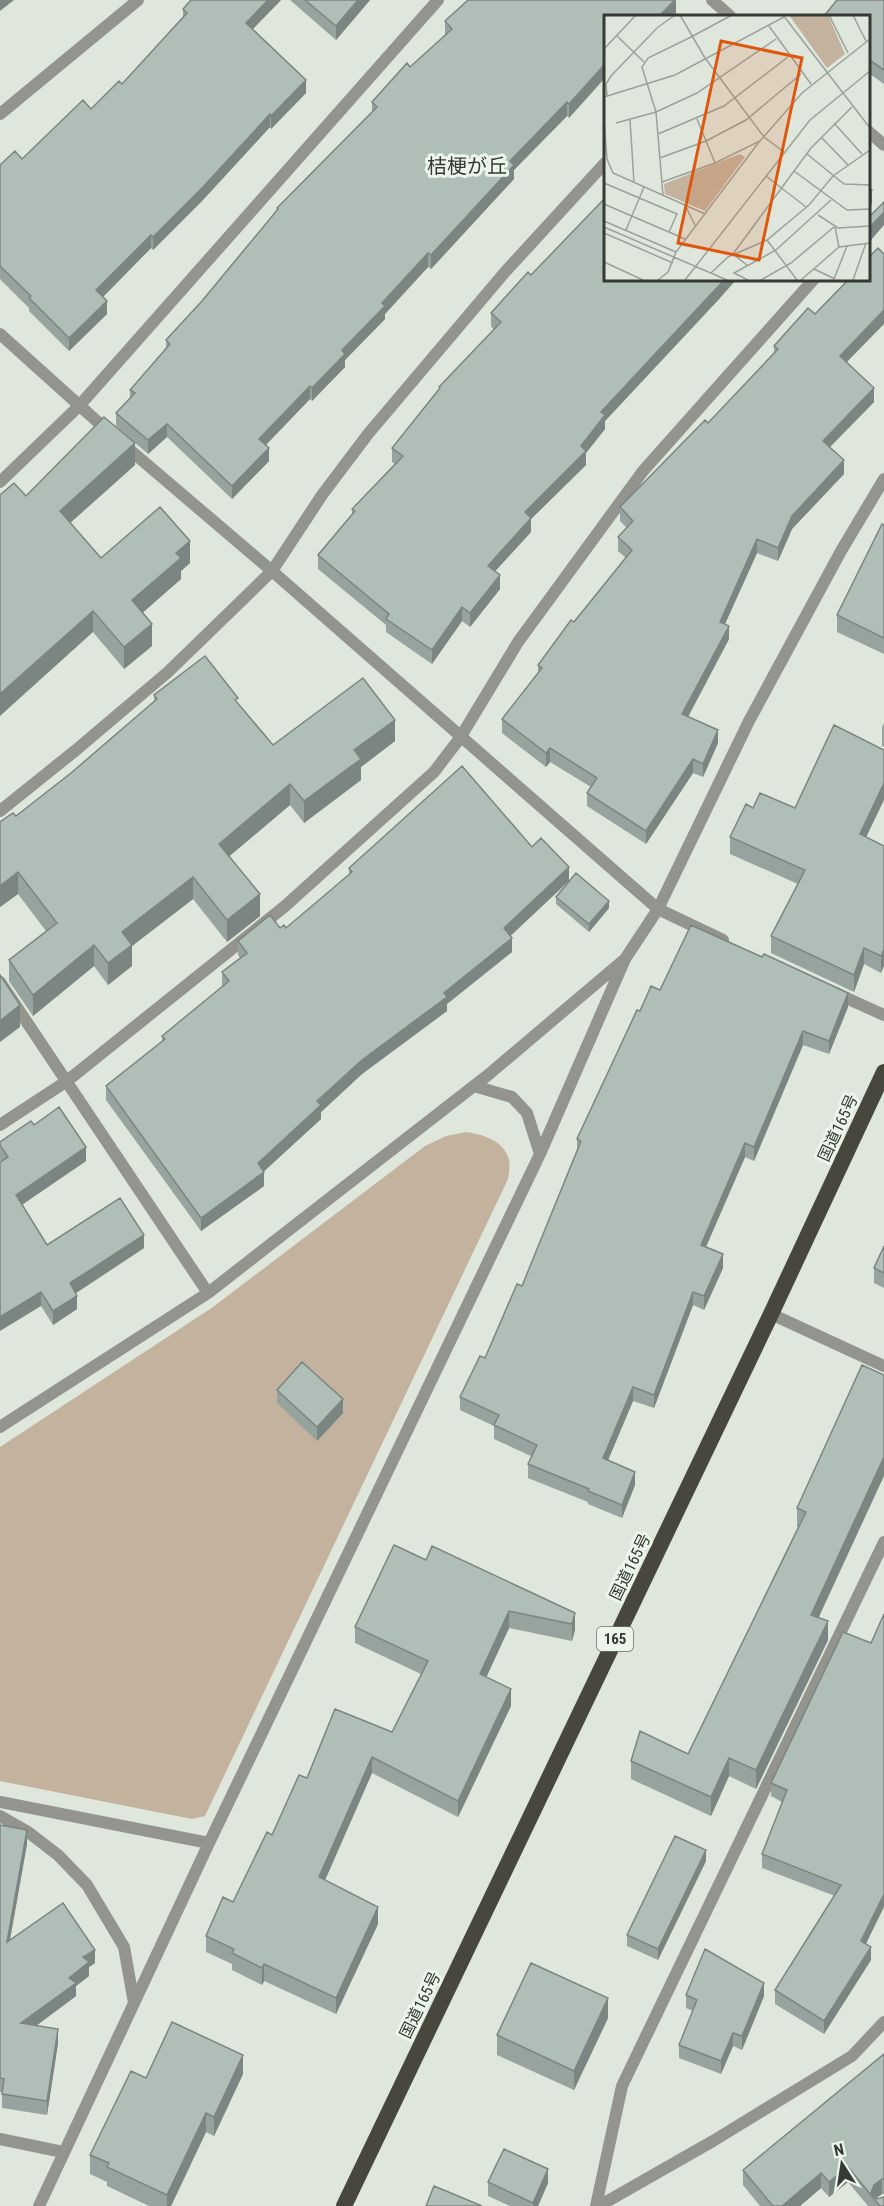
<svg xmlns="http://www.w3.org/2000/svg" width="884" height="2206" font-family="'Roboto Condensed','Noto Sans JP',sans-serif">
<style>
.green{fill:#c2b29e}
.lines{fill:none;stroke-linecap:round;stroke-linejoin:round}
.minor{stroke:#94948e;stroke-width:12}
.trunk{stroke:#47473d;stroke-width:16}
.wall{fill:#97a39e}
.shaded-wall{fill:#7b8581}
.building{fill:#b0beb8;stroke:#7b8581;stroke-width:1.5}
.labels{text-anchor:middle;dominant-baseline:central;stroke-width:6;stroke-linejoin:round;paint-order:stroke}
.shield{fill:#ecf5e9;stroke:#6d716a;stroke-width:1.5}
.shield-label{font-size:15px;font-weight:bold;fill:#363934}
.street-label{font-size:16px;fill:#363934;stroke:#ecf5e9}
.quarter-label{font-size:20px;fill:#363934;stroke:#ecf5e9}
.inset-road{fill:none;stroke:#9ba199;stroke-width:1.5}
.view{fill:#df570e;fill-opacity:0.15;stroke:#df570e;stroke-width:3}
.inset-edge{fill:none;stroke:#363934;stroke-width:3}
</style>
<rect width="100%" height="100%" fill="#dfe7dc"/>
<!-- green -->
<path class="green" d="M466 1132C482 1134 505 1141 509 1160 510 1166 509 1173 508 1179L205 1816 192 1819 0 1781V1447L213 1307 425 1146 446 1136Z"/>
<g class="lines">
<!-- minor -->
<path class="minor" d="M712 0 730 16
M0 114 138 0
M868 131 884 145
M0 334 110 433
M123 444 272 571 658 909 723 940
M0 482 79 406 438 0
M0 811 76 750 168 672 272 571 322 495 368 434 505 272 605 163
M0 982 208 1293
M833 992 884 1015
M474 1086 512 1097 527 1113 540 1154
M0 1125 67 1081 284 907 434 772 460 738 518 642 643 471 814 279
M771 1314 884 1366
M0 1427 208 1293 488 1075 625 959 658 909 749 721 841 551 884 479
M0 1802 209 1843
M0 1816 28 1832 58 1855 87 1885 124 1947 134 2003
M0 2139 63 2152
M39 2206 209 1843 540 1154 625 959
M596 2206 622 2086 884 1542
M599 2206 713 2141 852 2056 884 2022"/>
<!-- trunk -->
<path class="trunk" d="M344 2206 771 1314 884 1072"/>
</g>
<!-- wall -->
<path class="wall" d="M191 0H281L253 29 306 93 271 129 270 127 202 201 153 250 151 248 103 297 107 314 69 351 29 311V308L0 279V165L22 159 91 109 122 84 183 17V9Z
M290 0H370L336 40Z
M676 0V13L672 16H605L569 118 567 116 514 170V179L431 269 428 267 385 314V319L345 360V367L312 401 310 399 266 445 269 461 232 499 167 437 148 454 116 426V413L130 398V390L166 349V340L202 301 277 212V208L372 113V102L445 35V21Z
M884 0V84L867 72V16Z
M867 214 871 215V240L867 237Z
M531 275 720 298 605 421V429L586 453V465L531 519V532L495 571 500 589 470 627 462 621 432 664 386 632V625L318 569V555L352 514V509L395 464 392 462V448L439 390V387L494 330 491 326V313Z
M774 346 847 362 874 402 830 447 844 474 792 529 778 561 757 553 725 624 729 639 688 717 718 743 703 777 693 773 646 844 587 806V793L591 787 550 762 546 767 502 733V719L538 673V665L626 558 618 551V537L627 528 620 521V507L708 423 774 354Z
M135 465 70 523 101 558 190 563 181 571V579L142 613 152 646 124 669 93 632 26 496Z
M884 525V654L837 632V615Z
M154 695 238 703 273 745 395 741 361 767V780L304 823 290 805 229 856 260 916 227 942 193 899 132 946V966L108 985 94 966 33 1016 9 981V960L46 931 18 894 0 907V822L16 816 71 773 154 701Z
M884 723V747L882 746V727Z
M753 808H795L866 837 884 846 881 973 864 964 854 992 771 953V936L798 884 730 854V837Z
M349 868 511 936 512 952 447 1004V1011L362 1074 321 1112V1119L264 1171V1186L201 1231 106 1100V1086L162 1042V1036L223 987 222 986V972L240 958 238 955V941L280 928H286L349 875Z
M556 897 609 908 589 932 556 904Z
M660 990 848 1007 829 1054 803 1045 754 1161 745 1157 706 1247 723 1268 704 1310 693 1305 654 1408 633 1401 608 1460 635 1485 622 1518 588 1504V1502L528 1478V1464L531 1456 494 1439V1426L460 1410V1397L485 1358 522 1286 577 1152V1139L640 1011Z
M34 1125 86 1161 22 1204 47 1245 144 1248 76 1293 77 1309 53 1325 41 1306 1 1161 0 1159V1142Z
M884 1246V1288L874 1283V1268Z
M862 1365 819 1618 828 1640 756 1789 729 1776 711 1816 631 1779V1761L688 1754 798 1527H797V1508Z
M277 1390 343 1413 317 1441 277 1403Z
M426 1560 575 1613V1630L572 1641 509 1628 486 1677 511 1706 458 1817 372 1773 325 1880 378 1924 336 2014 264 1981 262 1985 232 1970V1964L206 1952V1936L233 1902 307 1778 392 1732 421 1674 355 1643V1627Z
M843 1632 866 1944 871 1960 824 2034 775 2004V1990L835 1896 762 1868V1854L782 1802 771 1796V1783Z
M0 1825 27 1844 10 1940 95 1963 89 1967V1976L76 1986V1996L36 2026 58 2043 47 2115 2 2108V2092H0Z
M706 1861 658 1960 627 1946V1935Z
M686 1995 764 1996 742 2050 733 2046 721 2074 679 2058V2045L693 2011 686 2008Z
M608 2018 574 2090 497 2055V2035Z
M884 2054V2194H882L876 2198 884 2206H868L848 2182 829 2197 821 2188 800 2206H760L743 2185V2170Z
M243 2074 214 2136 206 2132 171 2206H149L107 2186V2182L90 2174V2155L146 2078Z
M488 2182 548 2183 538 2206H510L488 2196Z"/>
<!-- shaded-wall -->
<path class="shaded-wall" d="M0 0H14L0 11Z
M268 0H281L246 36V23Z
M358 0H370L336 40V26Z
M675 0H676V13L672 16H659Z
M605 64V78L569 118V104Z
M306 80V93L271 129V116Z
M567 102V116L514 170V179L431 269V255L510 161Z
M270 114V127L202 201 153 250V237Z
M872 190V204L867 210V196Z
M884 212V225L871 240V226Z
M151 235V248L96 304V290Z
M428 253V267L385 314V319L345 360V367L312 401V388L342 350 382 303Z
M725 279H737L720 298 605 421V429L586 453V465L531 519V532L488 579V566L525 512 581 446 601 412Z
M107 301V314L69 351V338Z
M884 310V324L840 369V356Z
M310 386V399L259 452V439Z
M874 388V402L823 454V441Z
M167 424V437L148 454V440Z
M135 443V465L60 532V511Z
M269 448V461L232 499V486Z
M844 460V474L792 529 778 561V548L792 516Z
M757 539V553L720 635V622Z
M190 541V563L181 571V579L132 622V600L176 553Z
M500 575V589L470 627V613Z
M462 607V621L432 664V650Z
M93 611V632L0 716V694Z
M152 624V646L124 669V647Z
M729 626V639L682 728V714Z
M395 720V741L361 767V780L304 823V801L354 750Z
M718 730V743L703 777V764Z
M550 748V762L546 767V753Z
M693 759V773L646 844V831Z
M884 783V800L860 850V834Z
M290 784V805L219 865V844Z
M569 867V881L504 942V928Z
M18 872V894L0 907V886Z
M193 877V899L132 946V966L108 985V963L122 932Z
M260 894V916L227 942V920Z
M609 901V908L589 932V924Z
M512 938V952L447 1004V1011L362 1074 321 1112V1119L259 1176 264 1172V1186L201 1231V1218L258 1163 317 1101 362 1060Z
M94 945V966L33 1016V995Z
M864 948V964L854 992V975Z
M884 949V966L881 973V956Z
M848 993V1007L829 1054V1041Z
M20 1005V1027L0 1042V1021Z
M803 1031V1045L754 1161V1147Z
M745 1143V1157L701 1258V1245Z
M86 1147V1161L16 1209V1195Z
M144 1235V1248L70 1297V1283Z
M723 1254V1268L704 1310V1296Z
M41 1292V1306L0 1331V1317Z
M693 1292V1305L654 1408V1395Z
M77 1296V1309L53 1325V1311Z
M633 1387V1401L603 1472V1458Z
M343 1399V1413L317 1441V1427Z
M884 1457V1476L811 1634V1615Z
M635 1472V1485L622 1518V1505Z
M509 1611V1628L480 1691V1674Z
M575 1613V1630L572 1641V1624Z
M828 1621V1640L756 1789V1770Z
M511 1689V1706L458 1817V1801Z
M372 1757V1773L319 1894V1877Z
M729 1758V1776L711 1816V1797Z
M27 1830V1844L7 1956V1942Z
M706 1850V1861L658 1960V1949Z
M884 1894V1907L861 1954V1941Z
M378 1907V1924L336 2014V1998Z
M871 1947V1960L824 2034V2021Z
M95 1950V1963L89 1967V1976L76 1986V1996L21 2037V2023L69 1978 83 1957Z
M264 1964V1981L262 1985V1968Z
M764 1983V1996L742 2050V2036Z
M608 1998V2018L574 2090V2071Z
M58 2029V2043L47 2115V2101Z
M733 2033V2046L721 2074V2061Z
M243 2055V2074L214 2136V2117Z
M206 2113V2132L171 2206H167V2195Z
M848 2167V2182L829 2197V2182Z
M548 2169V2183L538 2206H533V2203Z
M821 2173V2188L800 2206H782Z
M882 2179V2194L874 2200 871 2193 874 2185Z"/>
<!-- building -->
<path class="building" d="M191 0H268L246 23 306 80 271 116 270 114 202 188 153 237 151 235 96 290 107 301 69 338 29 298 31 296 0 266V165L15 151 22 159 83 100 91 109 119 81 122 84 187 13 183 9Z
M305 0H358L336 26Z
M468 0H675L659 16H605V64L569 104 567 102 510 161 514 165 431 255 428 253 382 303 385 306 342 350 345 354 312 388 310 386 259 439 269 448 232 486 167 424 148 440 116 413 135 393 130 390 170 344 166 340 202 301 278 209 277 208 377 107 372 102 407 63 410 67 452 29 445 21Z
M837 0H884V70L867 58V16H824Z
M867 186 872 190 867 196Z
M605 198V279H725L601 412 605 415 581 446 586 451 525 512 531 518 488 566 500 575 470 613 462 607 432 650 386 619 389 614 318 555 355 511 352 509 403 456 392 448 440 388 439 387 501 322 491 313 528 272 531 275Z
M884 202V212L871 226 867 223V214L871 215Z
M878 248 884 254V310L840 356 874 388 823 441 844 460 792 516 778 548 757 539 720 622 729 626 682 714 718 730 703 764 693 759 646 831 587 793 597 778 550 748 546 753 502 719 542 668 538 665 571 620 574 622 632 550 618 537 633 521 620 507 705 420 708 423 778 349 774 346 808 308 815 314 849 279H867V259Z
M104 417 135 443 60 511 101 558 160 507 190 541 176 553 181 558 132 600 152 624 124 647 93 611 0 694V495L14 483 26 496Z
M882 524 884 525V638L837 615Z
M205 656 238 698 235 700 273 745 363 678 395 720 354 750 361 759 304 801 290 784 219 844 260 894 227 920 193 877 122 932 132 945 108 963 94 945 33 995 9 960 57 923 18 872 0 886V822L13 813 16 816 71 773 157 699 154 695Z
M834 725 884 750V783L860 834 884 846V949L881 956 864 948 854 975 771 936 805 870 730 837 746 804 753 808 760 793 795 808Z
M462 766 532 847 541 838 569 867 504 928 512 938 444 993 447 997 362 1060 317 1101 321 1105 258 1163 264 1172 201 1218 106 1086 165 1039 162 1036 229 981 222 972 247 953 238 941 270 915 280 928 284 925 286 928 352 872 349 868Z
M576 873 609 901 589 924 556 897Z
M691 925 762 957 764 954 848 993 829 1041 803 1031 754 1147 745 1143 701 1245 723 1254 704 1296 693 1292 654 1395 633 1387 603 1458 635 1472 622 1505 588 1491 589 1489 528 1464 537 1445 494 1425 499 1415 460 1397 480 1356 485 1358 517 1284 522 1286 581 1141 577 1139 637 1010 640 1011 651 986 660 990Z
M0 975 20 1005 0 1021Z
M59 1107 86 1147 16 1195 47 1245 120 1198 144 1235 70 1283 77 1296 53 1311 41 1292 0 1317V1162L8 1157 0 1145V1142L31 1121 34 1125Z
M884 1246V1273L874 1268Z
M302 1362 343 1399 317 1427 277 1390Z
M862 1365 884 1375V1457L811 1615 828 1621 756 1770 729 1758 711 1797 631 1761 640 1731 688 1754 806 1512 797 1508Z
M394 1545 426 1560 432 1546 575 1613 572 1624 509 1611 480 1674 511 1689 458 1801 372 1757 319 1877 378 1907 336 1998 264 1964 262 1968 232 1953 234 1949 206 1936 223 1897 233 1902 267 1832 272 1835 299 1775 307 1778 335 1709 392 1732 428 1661 355 1627Z
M884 1614V1894L861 1941 871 1947 824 2021 775 1990 841 1885 762 1854 787 1790 771 1783 843 1632 871 1643Z
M0 1825 27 1830 7 1942 63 1903 95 1950 83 1957 89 1962 69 1978 76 1983 21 2023 58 2029 47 2101 2 2094 4 2079 0 2078Z
M675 1836 706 1850 658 1949 627 1935Z
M705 1949 764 1983 742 2036 733 2033 721 2061 679 2045 697 2000 686 1995Z
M531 1963 608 1998 574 2071 497 2035Z
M172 2022 243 2055 214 2117 206 2113 167 2195 107 2167 109 2163 90 2155 131 2071 146 2078Z
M884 2054V2179H882L874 2185 871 2193 877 2199 884 2197V2206H880L848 2167 829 2182 821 2173 782 2206H773L743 2170Z
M504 2149 548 2169 533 2203 488 2182Z
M434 2186 482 2206H426Z"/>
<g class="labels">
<!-- shield labels -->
<rect class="shield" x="597" y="1627" width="36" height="24" rx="4.5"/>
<g class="shield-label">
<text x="615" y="1639">165</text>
</g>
<!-- street labels -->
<g class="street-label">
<text transform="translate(838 1128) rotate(-65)">国道165号</text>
<text transform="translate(630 1567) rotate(-64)">国道165号</text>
<text transform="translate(420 2005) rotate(-64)">国道165号</text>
</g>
<!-- quarter labels -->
<g class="quarter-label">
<text x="467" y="166">桔梗が丘</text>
</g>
</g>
<!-- overview -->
<g transform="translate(604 15)">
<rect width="266" height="266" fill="#dfe7dc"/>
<path d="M185 0H224L241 39 223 53ZM136 139 141 142 101 196 61 179 60 169Z" fill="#c2b29e"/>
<path class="inset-road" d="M76 0 101 43 160 122 180 137M179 0 266 113M225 0 244 38M249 0 262 26M165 11 207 69M13 21 40 47M87 22 128 0M0 34 32 0M3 81 2 69 7 61 53 13 71 0M0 82 71 60 180 2M93 104 111 148M26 105 30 168M0 106 3 144 9 158 101 199M12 108 52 97 93 78 172 24M230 108 258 139M54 119 120 91 184 42M217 122 244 150M203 139 240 169 266 170M56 143 102 126 142 105 197 59M190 156 243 195 266 194M162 161 202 192M58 167 111 148 156 126 198 78 266 24M0 168 73 199 65 217M59 180 52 97 38 52 44 43 87 22M0 189 81 224M82 192 91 210M214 200 234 213 266 211M0 206 72 237M0 212 123 265M231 212 235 232M22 215 40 172M0 218 69 248M163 225 193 265M129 239 207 133 248 92M129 239 144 251M0 247 39 265M210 254 231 264M107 258 124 242 163 225 205 190 229 161 266 135M230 264 243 231M54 265 64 257 72 237 155 127M81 265 206 105 266 56M144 265 130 258 172 235 227 185M157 265 187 248 230 212M197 265 235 232 266 228M249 265 262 228"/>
<path class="view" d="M117 26 198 43 155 245 74 228Z"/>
<rect width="266" height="266" class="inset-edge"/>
</g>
<!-- north arrow -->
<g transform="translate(842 2164) rotate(348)" stroke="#ecf5e9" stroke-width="4.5" paint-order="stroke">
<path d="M0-4.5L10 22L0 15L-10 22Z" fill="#363934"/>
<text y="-9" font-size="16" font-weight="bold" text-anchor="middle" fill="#363934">N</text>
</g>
</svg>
